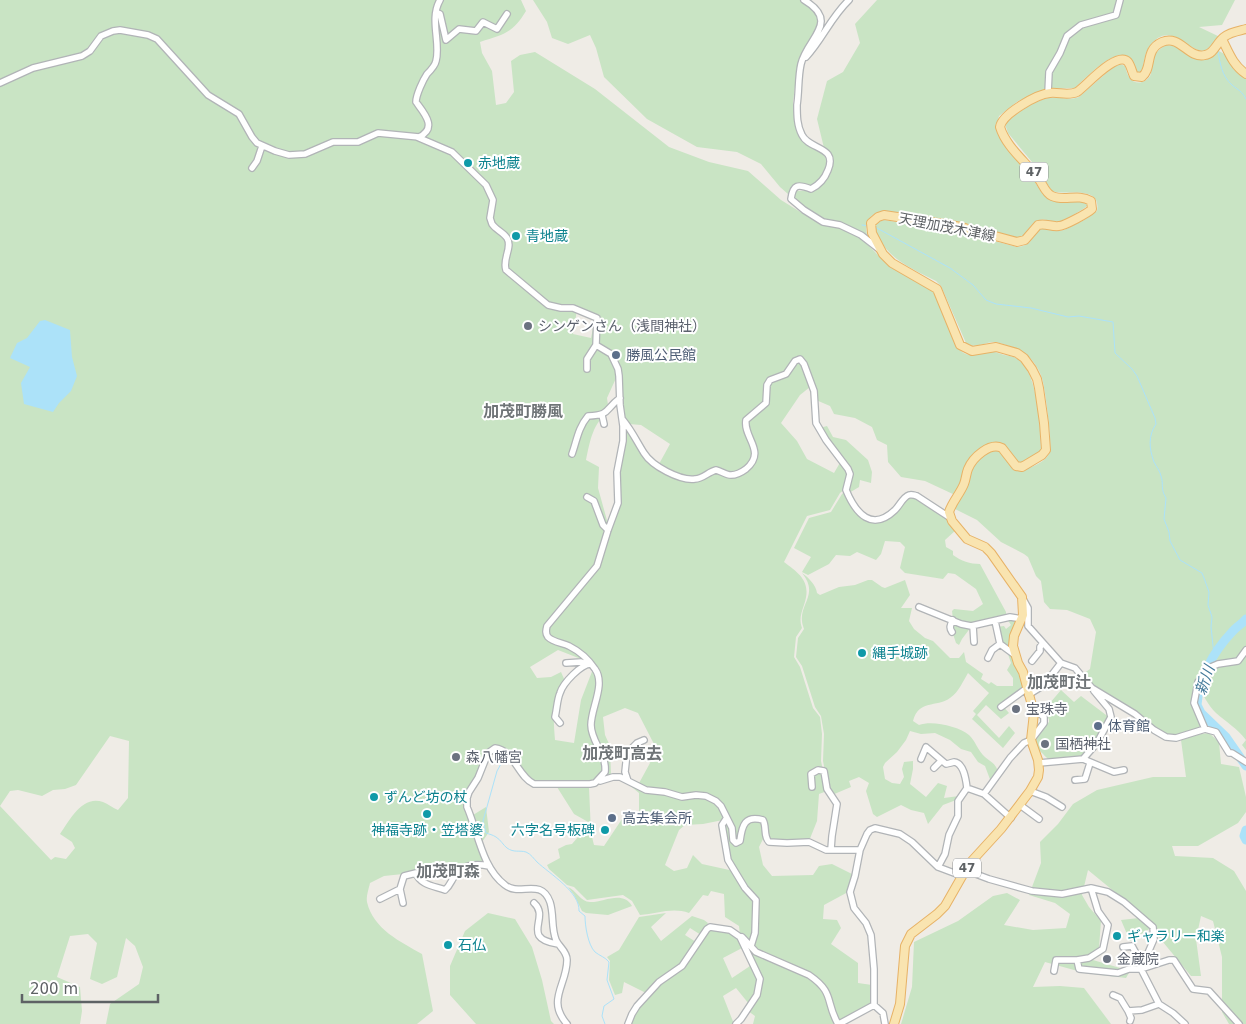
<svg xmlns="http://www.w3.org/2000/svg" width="1246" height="1024" font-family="'DejaVu Sans','Noto Sans JP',sans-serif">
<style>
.green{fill:#c9e4c4}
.water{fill:#ace2f9}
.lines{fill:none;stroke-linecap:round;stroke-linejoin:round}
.stream{stroke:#ace2f9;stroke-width:1}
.river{stroke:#ace2f9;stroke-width:9}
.minor-casing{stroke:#b1b4b7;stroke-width:8}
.major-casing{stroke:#e7b266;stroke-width:10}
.minor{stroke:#fff;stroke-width:5.5}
.major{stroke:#f9e4b0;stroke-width:8}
.culture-dot{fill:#0f9aa8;stroke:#fff;stroke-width:2}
.worship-dot{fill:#6b7280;stroke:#fff;stroke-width:2}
.service-dot{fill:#5c6f8a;stroke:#fff;stroke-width:2}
.labels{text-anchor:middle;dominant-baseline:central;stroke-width:4;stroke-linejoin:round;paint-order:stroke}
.shield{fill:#fff;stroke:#8e9193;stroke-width:1}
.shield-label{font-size:12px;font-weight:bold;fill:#5e6265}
.culture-label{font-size:14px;fill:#0d838f;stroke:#fff;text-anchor:start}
.street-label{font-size:14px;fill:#5e6265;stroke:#fff}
.worship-label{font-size:14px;fill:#5b616d;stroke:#fff;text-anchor:start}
.service-label{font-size:14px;fill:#4e5e75;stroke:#fff;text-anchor:start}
.water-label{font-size:15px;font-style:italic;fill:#437999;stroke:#fff}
.quarter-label{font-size:16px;font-weight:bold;fill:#6f7477;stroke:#fff}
</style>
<rect width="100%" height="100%" fill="#efece6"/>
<!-- green -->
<path class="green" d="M0 0H521L526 11C512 34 504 34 480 42L482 53 492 71 496 105 506 103 514 92 511 61 520 55 535 52 595 89 669 147 709 162 748 171 781 200 823 226H835L846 229 863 240 889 266 934 292 957 347C970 362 978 352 993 352 997 352 1000 354 1004 355 1009 356 1014 356 1019 360 1038 375 1040 425 1041 449L1039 452 1019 465 1001 444C995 443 991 445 986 448 963 460 967 476 955 495L925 481 901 477 888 462 887 445 877 440 872 427 855 418 834 414 830 406 816 400C816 390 808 365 800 358 791 359 792 367 786 373 782 376 774 376 769 379L766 385 764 403C759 409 747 413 744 421 740 435 767 450 745 468 741 471 735 474 730 474 725 473 721 469 716 469L699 477 689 478 679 476 659 464 670 444 641 425 629 424C609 397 639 366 598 344L601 320 599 317 573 307H561L548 304 520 279 508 270 505 263 509 241 506 235 492 224V214L494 200 487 184 452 151 426 141 417 135 377 131 357 140H332L303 152 301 156 313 154 334 144H354L378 136 417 140 442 149 455 156 487 188 492 200 489 218 490 225 504 237 507 242 503 263 506 272 519 281 547 306 556 309 577 310 573 334 591 338 595 318 597 320 594 346 609 356 617 370V376L607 398 609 412C593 422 590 441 586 460L599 467 598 488 608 524 597 561 591 571 545 625 544 632 548 639 570 649 586 661 558 650 530 667 537 678 551 677 561 672 565 681C552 701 553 716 555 740L574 743 581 700 593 669C604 686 588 708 589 726 589 730 590 735 591 738 597 752 617 776 590 782H535C519 774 513 743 492 746 484 755 483 765 477 775 473 784 467 791 465 801L485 863 469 864 440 876 403 874 384 876 370 883C369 888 366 896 367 902 373 929 401 942 422 954L433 1011 417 1024H106L110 1004 139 984 143 967 135 946 126 938 117 977 102 984 90 979 97 943 88 934 70 936 57 977 80 987 82 1011 80 1024H0V806L51 860 55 857 66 859 75 848 72 842 60 834C70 820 82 795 103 802 108 804 113 808 118 810L128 798 129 741 110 736 76 785 65 789 53 790 42 796 18 790 10 791 0 806Z
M533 0H801L815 11 820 23 798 62 793 102 796 126 802 141 823 153 828 163 827 170 817 183 811 186 794 185 788 194 780 187 761 164 737 152 697 147 647 119 604 77 596 48 590 35 568 44 552 38 547 22Z
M877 0H1235L1222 25 1199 27 1220 37 1205 51C1186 52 1170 18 1149 47 1143 56 1145 66 1140 73H1137C1135 68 1134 62 1130 58 1116 45 1085 79 1075 88L1046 89 1018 101 999 116 996 127C1000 146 1018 160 1030 174 1036 182 1041 196 1051 200 1063 205 1077 197 1088 205 1085 209 1063 221 1058 222 1051 222 1046 218 1039 220 1029 223 1028 234 1019 238L996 232 980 230 966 224 952 221 882 211C869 214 864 223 867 235L846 225 822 219 808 211 794 198 796 191 816 190 821 186 830 175 833 166V161L828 151 824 148 817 119 827 81 843 72 860 43 855 24Z
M1166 45C1181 44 1189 61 1206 60L1214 53 1219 51 1226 55 1235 70 1246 77V648L1237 660 1218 663 1204 679H1200C1190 692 1198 709 1202 724L1200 728 1176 737 1167 735 1093 687 1083 674 1090 669 1096 632 1090 619 1067 610 1050 609 1044 602 1041 581 1036 576 1028 557 1024 554 1001 542 977 520 953 508C964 485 971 456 998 449L1022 470C1031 468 1048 461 1050 451 1052 443 1045 387 1042 378 1039 369 1032 358 1024 353 1020 349 1000 343 996 342 985 341 976 350 966 343L941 286 936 281C911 268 884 258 875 228L877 222 884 220 951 230 963 233 978 239 994 241 1017 247 1023 246 1029 243 1040 229H1047L1057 231 1064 230 1086 219 1097 211C1102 184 1065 196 1052 191L1037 168 1008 133 1005 124C1013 115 1036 100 1048 98 1059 96 1069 101 1079 97L1112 68 1120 64 1125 66C1126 69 1127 74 1129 77 1134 85 1145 84 1150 76 1153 70 1151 63 1154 56 1157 51 1161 48 1166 45Z
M796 362H801L810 387 800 395 781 423 797 441 807 459 834 473 841 461 848 474 845 489 840 493 830 510 807 516 784 562C800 574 812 582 804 605 801 614 799 619 802 628L796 637 794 657 800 667 813 708 820 717 822 734 821 761 827 791 819 794 817 821 809 841H769L766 823 748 818 738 840 736 841 733 828 714 799C689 796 661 794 638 785L650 763 644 750 655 746 638 713 625 708 603 717 605 735 610 746 611 775 604 779 607 773 594 736 593 726 600 691 592 662 548 634V626L594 574 620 507 619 478 625 425 644 456 689 481 716 471 735 476 755 458 747 422 763 408 769 385 771 380 784 377Z
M827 426 833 437 846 440 868 460 872 472 871 483 860 480 859 487 849 493 847 490 851 478 820 428Z
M845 491 859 513 876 522 907 498 913 496 946 517 956 530 945 540 946 547 953 551V555C961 561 970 564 980 564L1006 612V617L973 625 953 619 952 611 954 609 973 611 983 604 976 589 955 574 948 573 943 579 905 573 900 568 905 547 900 542 885 541 881 554 876 560 857 552 850 556 836 555 829 564 808 575 802 572 811 557 794 548 809 518 831 512 842 494Z
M802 573C809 578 816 585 817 593L820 595 839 587 855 585 868 580H872L882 587 885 588 905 580 910 595 901 608H912L909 621 914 629 925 638 933 641 950 658H959L964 652 966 662 983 674 981 679 989 684 991 682 997 686H1013V678L1007 670 1011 663 1007 651 1013 655 1025 687 1002 705 1009 713 1001 719 986 705 977 715 999 738 1009 726 1015 733 1003 748 972 719 976 714 973 711 989 693 968 673C963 681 959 692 950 698 936 708 919 699 913 721L919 725C932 720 958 726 969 735 975 740 978 751 985 757 992 763 994 762 998 771L991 782 985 766 978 762 971 752 961 749 950 740 935 733 921 734 910 731 906 740 897 752 885 763 883 767 885 779 892 783 900 784 904 777 902 769 904 762 913 761V769L910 784 926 797 938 783 947 786 944 798 959 796 956 800 943 805 928 824 924 813 911 810 901 805 877 817 873 814 866 791 869 783 859 777 849 781 851 787 832 795 828 787 823 761 824 734 821 716 815 707 802 666 796 657 798 638 804 629C803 626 802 623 802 621 800 603 819 594 802 573Z
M1018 618 1011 651 1001 643 997 627 1004 626 1006 629 1011 625 1007 619Z
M954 622 971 627 962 639 959 645 956 643 952 631Z
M1246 653V750L1242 745 1246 740C1237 728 1226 722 1216 713 1208 705 1203 695 1198 685L1215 667 1236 664Z
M1061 690 1074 702 1081 696 1110 718 1107 724 1084 756 1052 760C1047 759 1045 756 1042 753 1028 739 1038 733 1049 722V719L1044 714V710Z
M1209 733 1219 742 1221 764 1239 767 1246 797V812L1238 823 1198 846H1172L1175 856 1213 858 1234 871 1246 891V1024H1229L1222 1012V957L1213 921 1201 916 1196 939 1201 976H1191L1158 936 1155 925 1088 870 1082 895 1089 907 1101 921 1099 948 1093 960 1130 971 1126 978 1085 973 1045 962 1033 987 1060 986 1084 988 1111 1024H901L912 987 914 942 958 921 993 896 1007 893 1020 900 1004 925 1033 930 1066 928 1070 914 1055 903 1029 895 1041 863 1040 842 1058 824 1073 804 1097 790 1153 777H1186L1181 740 1194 735Z
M627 783C632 785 637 788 641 790 662 797 724 786 723 820L703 824 685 825 679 830 665 865 674 871 687 868 693 855 702 864 734 871 754 899V932L750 943 740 935 739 926 725 917 724 894 711 891 708 896 703 895 689 913C672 907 657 914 640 915L632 901 623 895 587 900 574 887 567 885 549 869 547 865 560 858 558 849 566 845 572 844 590 823 574 814 557 787H589L591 833 594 845 604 846 622 819 639 820V793Z
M486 807 489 832 482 842 473 815Z
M749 821H762L764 837 759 847 763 865 772 876 813 875 819 866 832 864 854 875 848 892 824 905 823 919 837 920 841 928 831 944 858 963V983L872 985V1003L839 1022 823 984 756 951 754 947 758 918V900L746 887 730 859 724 825 727 822 736 844Z
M568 887C576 890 581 903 591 902 604 902 623 890 632 906L608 915 586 913 582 911 574 895Z
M488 913 515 919 532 947 542 980 551 1021 554 1024H476L450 995V966L465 931Z
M666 913 651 927 661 941 692 916 704 920 708 923 701 935 690 928 685 935 696 942 684 962 646 993 624 982 622 993 615 995 609 980 610 961 607 957 619 950 639 917Z
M1139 918 1151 928 1130 941 1121 920Z
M708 930C725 930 736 930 744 947L723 958 732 978 753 964 759 985 749 1004 736 988 723 996 734 1024H630L633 1015 660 983 681 969Z
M747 944 755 953 809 976 821 986 837 1024H753L755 1016 748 1011 762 978 748 949Z"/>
<!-- water -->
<path class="water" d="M45 320 70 330 72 357 77 376 71 391 59 403 53 412 24 404 21 383 30 367 10 358 17 343 27 338 40 321Z"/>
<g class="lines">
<!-- stream -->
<path class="stream" d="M1218 51C1220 64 1222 76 1232 85 1238 90 1242 91 1246 99
M862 225 868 226
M875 227 950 268 973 285 986 300 996 304 1031 308 1068 317 1079 316 1113 322 1115 353 1132 369 1137 376 1155 418 1156 424C1148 436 1149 448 1154 462 1156 466 1160 471 1161 476 1164 485 1160 488 1166 498L1164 519 1169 532 1170 541 1180 560 1202 573 1204 578 1209 592 1208 605 1212 617 1211 627 1214 655
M495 755 502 762 497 771 483 821 486 833C489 834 493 835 496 837 501 840 503 845 507 848 514 853 519 850 526 852 531 854 534 859 537 862 550 874 580 892 579 911L585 916C585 926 588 945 595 952 600 956 605 957 609 962L607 980 614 999 604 1006 602 1016 605 1024"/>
<!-- river -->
<path class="river" d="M1246 619C1242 624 1236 627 1232 632 1213 652 1199 678 1197 705L1201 713 1226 737 1246 766
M1246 830 1244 836 1246 840"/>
<defs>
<path id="minor" d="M804 0C841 22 807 38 801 64 798 77 799 92 797 105 797 115 797 126 802 135 809 150 838 146 828 170 825 178 819 185 811 189 798 184 793 184 791 199L804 210 823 222 840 225 861 235 879 249
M436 12 440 14 446 40 459 29 476 31 483 22 497 29 507 14
M806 57C822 40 831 17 849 0
M0 83 33 68 82 56 90 51 101 36 113 31 120 30 148 35 157 39 208 95 239 114 252 137 257 143 275 151 289 155 305 154 333 142H358L378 133 419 137C438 128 424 113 416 102 416 95 423 80 427 74 431 70 435 66 436 61 441 43 429 19 440 0
M1048 93 1049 72 1060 53 1067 36 1081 25 1116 15 1120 0
M417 137 452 152 486 185 493 200 490 218 492 224C496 230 503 232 507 238 513 247 502 259 506 270L548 305 561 308H573L597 318 596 345 611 354 618 369 619 376 620 405 623 426V441L617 472 618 503 608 530 597 566 547 626C546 630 545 633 548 637 553 642 562 643 569 646 579 651 589 660 595 669 606 684 591 708 591 725 591 742 607 754 605 772L595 783 590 784H534C518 777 514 750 495 748L488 753 478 778 469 792 467 798V807C478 832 482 868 505 885 519 897 541 877 550 902 554 914 551 928 556 940 559 947 567 951 567 960 567 985 546 1000 567 1024
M252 168 257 161 262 146
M587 369V359L596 345
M602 415 604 424
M623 420C632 431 637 442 644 453 652 466 680 481 695 479 703 479 708 472 716 470 721 471 726 475 731 475 736 475 742 472 746 469 767 451 743 438 746 420L766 403 767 385 770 380 786 374 795 361 800 359 804 364 814 391 816 423 826 440 848 469 850 474 846 490C856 514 872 532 895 510 900 505 903 497 909 495 912 494 913 495 917 496L949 517
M572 454C577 440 578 428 588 416 611 415 604 410 620 398
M587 497 594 501 603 525 608 530
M1023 599 1028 608V626L1061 663
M919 607 961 624 971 626 1010 617 1022 619
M995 621 1000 644 1015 655
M973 626 974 642
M952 632C949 628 950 625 953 620
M988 658 992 650 1000 644
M1032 661 1040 651V647L1043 643
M566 663 581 662 587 664
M1028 695 1044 685 1061 663 1075 668 1092 688 1135 714 1154 730 1166 737 1176 738 1205 729 1216 732 1229 753H1232L1246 762
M1001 707 1027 688
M560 723 555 717C557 709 557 700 560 693 563 683 581 664 591 664
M1205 729 1194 703 1198 682H1205L1211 667 1218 664 1238 661 1246 650
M921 759 926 747 946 764C947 764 954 762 954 762 964 763 966 780 967 788
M1083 759 1097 743 1111 717 1109 709 1094 691
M1039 763 1083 759 1114 772 1124 770
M934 768 941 761
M1075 780 1085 779 1090 763
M600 781 613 777H620L646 790 665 792 682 797 696 795 706 796 716 801 721 806 732 828 733 840 736 843 740 841C742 825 745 815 763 820 767 827 763 836 769 842L787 843 809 842 826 850H860
M628 781 625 772 627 753 637 743 644 740
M812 787 811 774 818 770 824 771 827 789 837 804 832 836 831 849
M1030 791 1046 797 1062 807
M984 794 1010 758 1024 743 1031 740 1044 723V717L1039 713H1034
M1020 805 1039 819
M726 819 722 825 728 860 745 888 756 900 755 933 751 946
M938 867 945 854 949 835 958 816V801L967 788 984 794 1011 818
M965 870 989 879 1032 891 1062 894 1091 888 1108 892 1124 902 1153 927 1154 939 1141 969
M400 889 403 903
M380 899 400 889 404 876 416 873C420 885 434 886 445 890 450 886 451 881 454 877 462 864 475 863 489 866
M534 903C551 918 519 938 558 944
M742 937 756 952 809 975C835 993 825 1001 838 1024
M1123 947 1132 946 1138 957 1145 961
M1077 960 1079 969 1118 973 1129 969H1141L1169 960H1174L1193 989 1209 991 1239 1024
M1141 969 1159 1004 1173 1013 1185 1024
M1054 971 1056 960H1077L1089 958 1103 949 1108 925 1098 911 1091 888
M1113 995 1120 998 1128 1011 1142 1010 1159 1004
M1128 1011 1131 1018 1130 1021
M628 1024 632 1014 637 1006 659 982 682 966 707 929 710 927 730 930 740 937 760 979 757 995 741 1019 736 1024
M839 1024 874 1005
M885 1024 883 1013 874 1005V969L871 935 866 923 854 908 850 892 855 876 860 850 867 834 870 830 875 828 900 834 912 842 938 867 962 876"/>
<path id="major" d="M1222 39C1229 53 1233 65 1246 74
M894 1024 900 1004 905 946 911 934 937 914 945 906 969 864 1001 829 1030 791 1038 777 1039 770 1038 760 1031 740 1034 713 1023 672 1018 663 1013 646 1014 636 1023 615 1022 597 991 553 985 547 967 539 952 521 949 512C952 502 960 494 964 484 966 479 966 474 968 469 973 457 990 442 1002 448L1016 466 1022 467 1042 455 1046 450 1044 423 1039 388 1037 379 1032 369 1024 358 1017 353 996 347 972 351 960 345 937 289 892 263 883 254 872 233 871 223 878 217 884 215 951 225 965 228 979 234 995 236 1017 242 1025 240 1038 225C1046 223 1051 227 1059 226 1064 226 1088 213 1092 209L1091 201C1077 193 1065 202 1052 196 1045 193 1043 184 1038 178 1026 162 1006 147 1000 127 1002 114 1037 94 1050 93 1059 92 1068 96 1077 92 1086 86 1117 50 1128 62 1131 66 1132 72 1134 76L1142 77C1153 68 1144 50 1162 42 1180 34 1188 59 1205 55 1214 54 1217 42 1224 37 1230 32 1238 31 1246 29"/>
</defs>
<!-- minor casing -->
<use href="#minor" class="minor-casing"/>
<!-- major casing -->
<use href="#major" class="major-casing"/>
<!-- minor -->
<use href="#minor" class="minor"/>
<!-- major -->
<use href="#major" class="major"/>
</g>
<!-- markers -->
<g class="culture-dot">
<circle cx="468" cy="163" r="5"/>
<circle cx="516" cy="236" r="5"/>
<circle cx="862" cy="653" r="5"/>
<circle cx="374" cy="797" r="5"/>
<circle cx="427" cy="814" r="5"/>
<circle cx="605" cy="830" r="5"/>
<circle cx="1117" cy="936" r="5"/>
<circle cx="448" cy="945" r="5"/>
</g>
<g class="worship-dot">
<circle cx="528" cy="326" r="5"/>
<circle cx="1016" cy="709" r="5"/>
<circle cx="1045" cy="744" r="5"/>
<circle cx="456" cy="757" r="5"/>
<circle cx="1107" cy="959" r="5"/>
</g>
<g class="service-dot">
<circle cx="616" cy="355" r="5"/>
<circle cx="1098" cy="726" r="5"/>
<circle cx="612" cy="818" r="5"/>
</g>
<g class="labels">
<!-- shield labels -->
<g class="shield">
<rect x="1020" y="162.5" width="28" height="19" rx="4"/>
<rect x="953" y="858.5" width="28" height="19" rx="4"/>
</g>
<g class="shield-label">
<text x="1034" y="172">47</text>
<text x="967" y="868">47</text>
</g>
<!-- culture labels -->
<g class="culture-label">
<text x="478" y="163">赤地蔵</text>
<text x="526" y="236">青地蔵</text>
<text x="872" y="653">縄手城跡</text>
<text x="384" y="797">ずんど坊の杖</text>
<text x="427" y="830" text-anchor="middle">神福寺跡・笠塔婆</text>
<text x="595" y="830" text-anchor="end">六字名号板碑</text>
<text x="1127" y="936">ギャラリー和楽</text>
<text x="458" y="945">石仏</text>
</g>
<!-- street labels -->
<g class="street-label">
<text transform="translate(947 227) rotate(11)">天理加茂木津線</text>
</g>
<!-- worship labels -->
<g class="worship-label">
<text x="538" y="326">シンゲンさん（浅間神社）</text>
<text x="1026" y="709">宝珠寺</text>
<text x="1055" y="744">国栖神社</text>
<text x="466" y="757">森八幡宮</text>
<text x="1117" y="959">金蔵院</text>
</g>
<!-- service labels -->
<g class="service-label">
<text x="626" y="355">勝風公民館</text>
<text x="1108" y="726">体育館</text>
<text x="622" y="818">高去集会所</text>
</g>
<!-- water labels -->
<g class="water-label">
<text transform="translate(1205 680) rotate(-71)">新川</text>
</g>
<!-- quarter labels -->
<g class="quarter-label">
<text x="523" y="411">加茂町勝風</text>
<text x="1059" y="682">加茂町辻</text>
<text x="622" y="753">加茂町高去</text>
<text x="448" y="871">加茂町森</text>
</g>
</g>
<!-- scale -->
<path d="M22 994v8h136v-8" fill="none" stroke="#5e6265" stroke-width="2.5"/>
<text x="30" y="994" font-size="15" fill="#5e6265" stroke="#ffffff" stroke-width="4" paint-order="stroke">200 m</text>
</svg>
